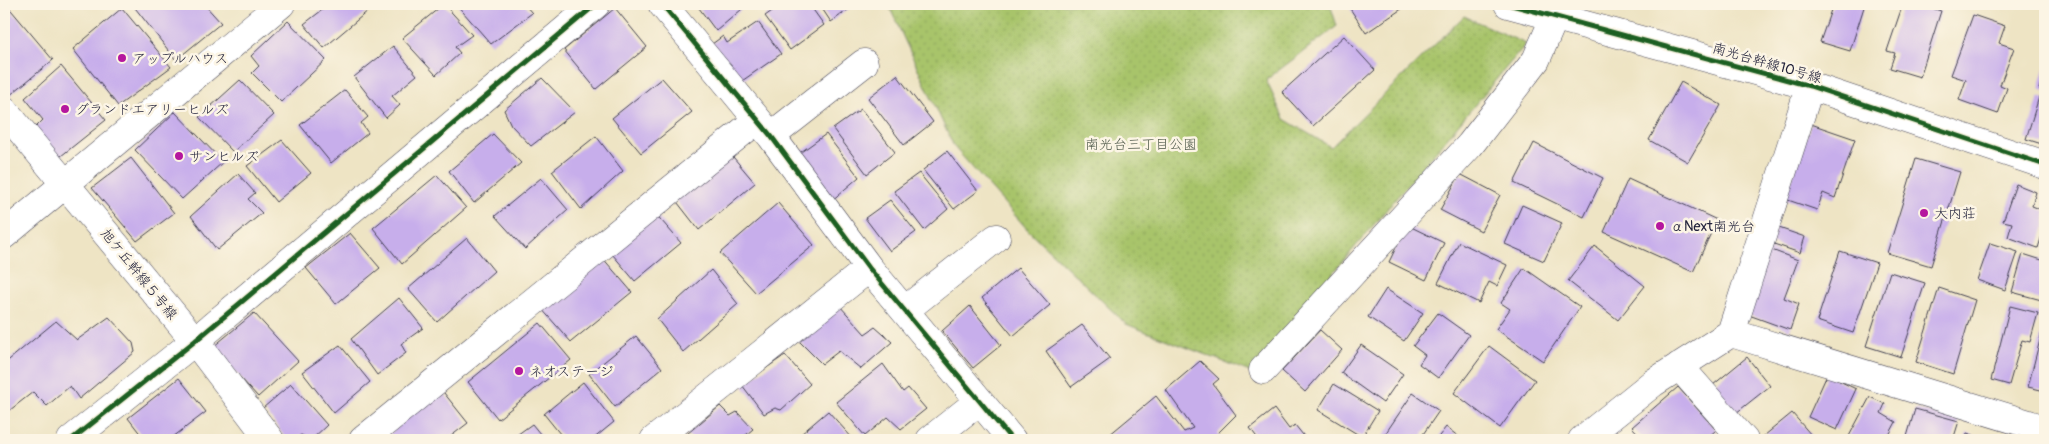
<svg xmlns="http://www.w3.org/2000/svg" width="2049" height="444" font-family="Pangolin,'Klee One',sans-serif">
<style>
.park{fill:url(#park-dots);stroke:#657353}
.building{fill:#c7aeeb}
.lines{fill:none;stroke-linecap:round;stroke-linejoin:round}
.minor-casing{stroke:#413f50;stroke-width:29}
.minor{stroke:#fff;stroke-width:28}
.cycleway-casing{stroke:#fcf5e5;stroke-width:8}
.cycleway{stroke:#1b5e20;stroke-width:5}
.poi-dot{fill:#b5179e;stroke:#fcf5e5;stroke-width:2}
.labels{text-anchor:middle;dominant-baseline:central;stroke-width:5;stroke-linejoin:round;paint-order:stroke}
.poi-label{font-size:14px;fill:#22223b;stroke:#fcf5e5;text-anchor:start}
.street-label{font-size:14px;fill:#22223b;stroke:#fcf5e5}
.park-label{font-size:14px;fill:#515b4c;stroke:#fcf5e5}
</style>
<defs>
<pattern id="park-dots" width="8" height="8" patternUnits="userSpaceOnUse" patternTransform="scale(1.25)"><rect width="8" height="8" fill="#a8c46b"/><path d="M2 2h.1M6 6h.1" fill="none" stroke="#90a85e" stroke-width="1.8" stroke-linecap="round"/></pattern>
</defs>
<rect width="100%" height="100%" fill="#fcf5e5"/>
<filter id="ink" filterUnits="userSpaceOnUse"><feTurbulence type="fractalNoise" baseFrequency=".02" numOctaves="2"/><feDisplacementMap in="SourceGraphic" scale="10" xChannelSelector="R" yChannelSelector="G"/><feConvolveMatrix kernelMatrix="1 2 1 2 8 2 1 2 1" color-interpolation-filters="sRGB"/></filter>
<filter id="wash" filterUnits="userSpaceOnUse"><feTurbulence type="fractalNoise" baseFrequency=".0096" numOctaves="4" result="noise"/><feDisplacementMap in="SourceGraphic" scale="20" xChannelSelector="R" yChannelSelector="G"/><feGaussianBlur stdDeviation="1.12" result="paint"/><feColorMatrix in="noise" values="0 0 0 0 0 0 0 0 0 0 0 0 0 0 0 0 0 1.4 0 .05"/><feComposite in="paint" operator="in"/></filter>
<g filter="url(#wash)">
<rect width="100%" height="100%" fill="#eee4c4"/>
<!-- park -->
<path class="park" d="M888 4H1330L1337 26 1266 80 1284 119 1331 147 1464 16 1526 44 1250 372 1126 324 1028 230 954 147Z"/>
<g id="blocks">
<!-- building -->
<path class="building" d="M4 4H6L53 60 9 96 4 90Z
M132 4H204L221 23 176 60Z
M330 4H364L369 10 324 48 304 24Z
M444 4 472 35 455 47 460 53 436 75 402 38Z
M456 4H524L532 13 491 44Z
M696 4H748L716 31Z
M782 4H809L824 25 790 50 765 16Z
M819 4H856L831 22Z
M1347 4H1409L1366 33Z
M1833 4H1865L1850 51 1820 42Z
M1903 4H1919L1941 11 1920 77 1890 68 1895 53 1887 51Z
M122 8 171 67 118 106 73 49Z
M615 8 647 47 596 89 564 50Z
M1973 15 2005 26 1999 43 2014 48 2000 85 2007 88 1998 114 1959 100 1966 80 1951 75Z
M288 21 326 60 281 102 252 73 259 66 251 56Z
M758 22 781 54 739 83 712 44 723 36 727 43Z
M1344 36 1375 70 1313 126 1282 92Z
M393 46 417 75 392 96 400 105 386 118 354 77Z
M61 66 106 120 61 156 49 157 35 128 43 120 25 98Z
M2045 68V91L2039 89Z
M897 75 933 122 904 145 868 98Z
M542 78 575 112 531 146 511 125 504 110Z
M662 78 692 112 641 153 612 118Z
M240 80 274 115 233 152 199 117Z
M1681 82 1721 105 1688 162 1649 140Z
M345 90 368 117 361 123 368 133 331 163 300 125Z
M2039 97 2045 99V145L2026 139Z
M861 109 895 152 867 174 833 129Z
M175 112 223 162 182 199 135 150Z
M1811 124 1855 139 1835 198 1823 193 1817 210 1785 199Z
M493 134 521 163 474 203 449 171Z
M826 134 859 177 830 202 794 157Z
M596 136 623 171 581 209 552 171Z
M282 140 311 173 276 202 247 166Z
M1534 143 1603 178 1584 217 1514 183Z
M728 151 755 183 699 230 674 198Z
M947 151 978 191 954 209 923 170Z
M131 158 174 213 137 241 92 188Z
M1916 159 1960 172 1931 266 1887 253Z
M919 173 948 209 924 230 894 191Z
M238 174 255 193 248 199 262 213 217 250 191 216Z
M1460 174 1500 195 1481 231 1440 210Z
M437 175 466 208 402 264 373 228Z
M541 178 568 210 525 249 495 216Z
M1628 179 1717 220 1693 272 1604 232Z
M2016 184 2036 192 2032 206 2045 211V226L2038 248 2008 237 2012 223 2003 221Z
M890 200 916 232 890 251 865 218Z
M778 203 814 245 756 293 720 253Z
M1522 205 1562 223 1544 261 1505 244Z
M654 212 681 243 635 281 607 248Z
M1407 225 1444 243 1426 280 1389 262Z
M1776 227 1805 237 1800 253 1771 243Z
M350 233 380 268 336 304 306 268Z
M467 238 494 271 437 322 408 289Z
M1459 242 1507 265 1497 286 1489 282 1479 303 1438 283Z
M1990 243 2018 252 2005 290 1977 280Z
M1595 246 1645 286 1618 320 1568 281Z
M1769 249 1798 260 1784 298 1799 304 1790 330 1746 314Z
M1840 251 1877 263 1853 333 1817 321Z
M2023 254 2045 261V301L2012 292Z
M601 256 632 292 571 342 540 307Z
M1018 268 1050 305 1013 336 982 298Z
M1524 268 1580 307 1543 361 1496 329 1510 309 1501 303Z
M711 270 738 304 683 352 657 319Z
M1890 272 1925 283 1901 357 1866 346Z
M1939 288 1975 300 1953 374 1916 362Z
M1386 289 1423 313 1404 341 1368 317Z
M399 298 423 328 401 344 406 353 377 375 351 339Z
M839 305 865 334 875 327 892 342 861 369 839 351 822 364 799 341Z
M970 306 1001 345 973 368 942 331Z
M2010 306 2038 313 2030 342 2022 340 2009 385 1991 380Z
M254 313 298 361 258 397 213 347Z
M1438 313 1469 335 1438 378 1419 364 1425 355 1413 346Z
M109 317 133 343 135 352 79 399 70 386 47 406 33 392 5 414 4 364 56 321 77 340Z
M2045 320V391L2028 387Z
M540 323 571 360 498 419 468 382Z
M1082 325 1110 359 1071 387 1046 351Z
M1320 330 1342 350 1305 392 1282 371Z
M636 336 662 368 615 407 589 374Z
M340 345 370 382 334 413 302 372Z
M1361 345 1403 374 1383 403 1341 373Z
M1489 346 1535 380 1500 428 1454 393Z
M785 355 810 384 781 410 775 408 764 414 742 385Z
M1747 357 1770 386 1736 413 1713 385Z
M1200 361 1219 379 1213 384 1236 415 1218 433 1222 440H1103L1156 396 1184 432 1193 428 1166 390Z
M883 364 903 392 908 388 926 409 901 429 888 417 865 436 836 402Z
M1827 375 1856 389 1837 430 1808 417Z
M179 378 206 412 169 440H145L128 418Z
M583 382 614 422 592 440H565L544 414Z
M291 384 327 425 311 440 301 435 293 440H287L263 408Z
M1334 384 1378 411 1362 437 1318 410Z
M1678 387 1716 430 1705 440H1644L1632 427Z
M440 388 468 423 446 440H383Z
M1413 393 1439 411 1419 440H1381Z
M1870 397 1885 404 1881 413 1896 422 1888 437 1894 440H1847Z
M720 406 730 416 737 412 753 429 740 440H693L687 434Z
M1274 409 1289 429 1295 425 1307 440H1259L1250 428Z
M1915 409 1959 421 1953 440H1906Z
M828 411 854 440H794Z
M1792 413 1812 436 1807 440H1759Z
M532 424 545 440H510Z
M1446 427 1463 440H1436Z
M1967 433 1988 440H1965Z"/>
</g>
</g>
<g filter="url(#ink)">
<use href="#blocks" fill-opacity="0" stroke="#413f50" stroke-width="1"/>
<g class="lines">
<defs>
<path id="minor" d="M662 4 771 136 869 268 1012 440
M1508 4 1810 86 2045 165
M4 110 195 341 270 440
M771 136 864 63
M4 235 281 4
M905 310 996 238
M1731 333 1810 86
M1679 366 1744 440
M1263 370 1470 145 1536 60 1555 16
M71 440 195 341 596 4
M363 440 757 120
M654 440 869 268
M930 440 979 401
M1582 440 1653 383 1731 333 2045 429"/>
</defs>
<!-- minor casing -->
<use href="#minor" class="minor-casing"/>
<!-- minor -->
<use href="#minor" class="minor"/>
<defs>
<path id="cycleway" d="M662 4 771 136 869 268 1012 440
M1508 4 1810 86 2045 165
M71 440 195 341 596 4"/>
</defs>
<!-- cycleway casing -->
<use href="#cycleway" class="cycleway-casing"/>
<!-- cycleway -->
<use href="#cycleway" class="cycleway"/>
</g>
</g>
<!-- markers -->
<g class="poi-dot">
<circle cx="122" cy="58" r="5"/>
<circle cx="65" cy="109" r="5"/>
<circle cx="179" cy="156" r="5"/>
<circle cx="1924" cy="213" r="5"/>
<circle cx="1660" cy="226" r="5"/>
<circle cx="519" cy="371" r="5"/>
</g>
<g class="labels">
<!-- poi labels -->
<g class="poi-label">
<text x="132" y="58">アップルハウス</text>
<text x="75" y="109">グランドエアリーヒルズ</text>
<text x="189" y="156">サンヒルズ</text>
<text x="1934" y="213">大内荘</text>
<text x="1670" y="226">αNext南光台</text>
<text x="529" y="371">ネオステージ</text>
</g>
<!-- street labels -->
<g class="street-label">
<text transform="translate(1767 63) rotate(16)">南光台幹線10号線</text>
<text transform="translate(139 274) rotate(51)">旭ケ丘幹線５号線</text>
</g>
<!-- park labels -->
<g class="park-label">
<text x="1141" y="144">南光台三丁目公園</text>
</g>
</g>
<!-- margin -->
<rect width="2049" height="444" fill="none" stroke="#fcf5e5" stroke-width="20"/>
</svg>
